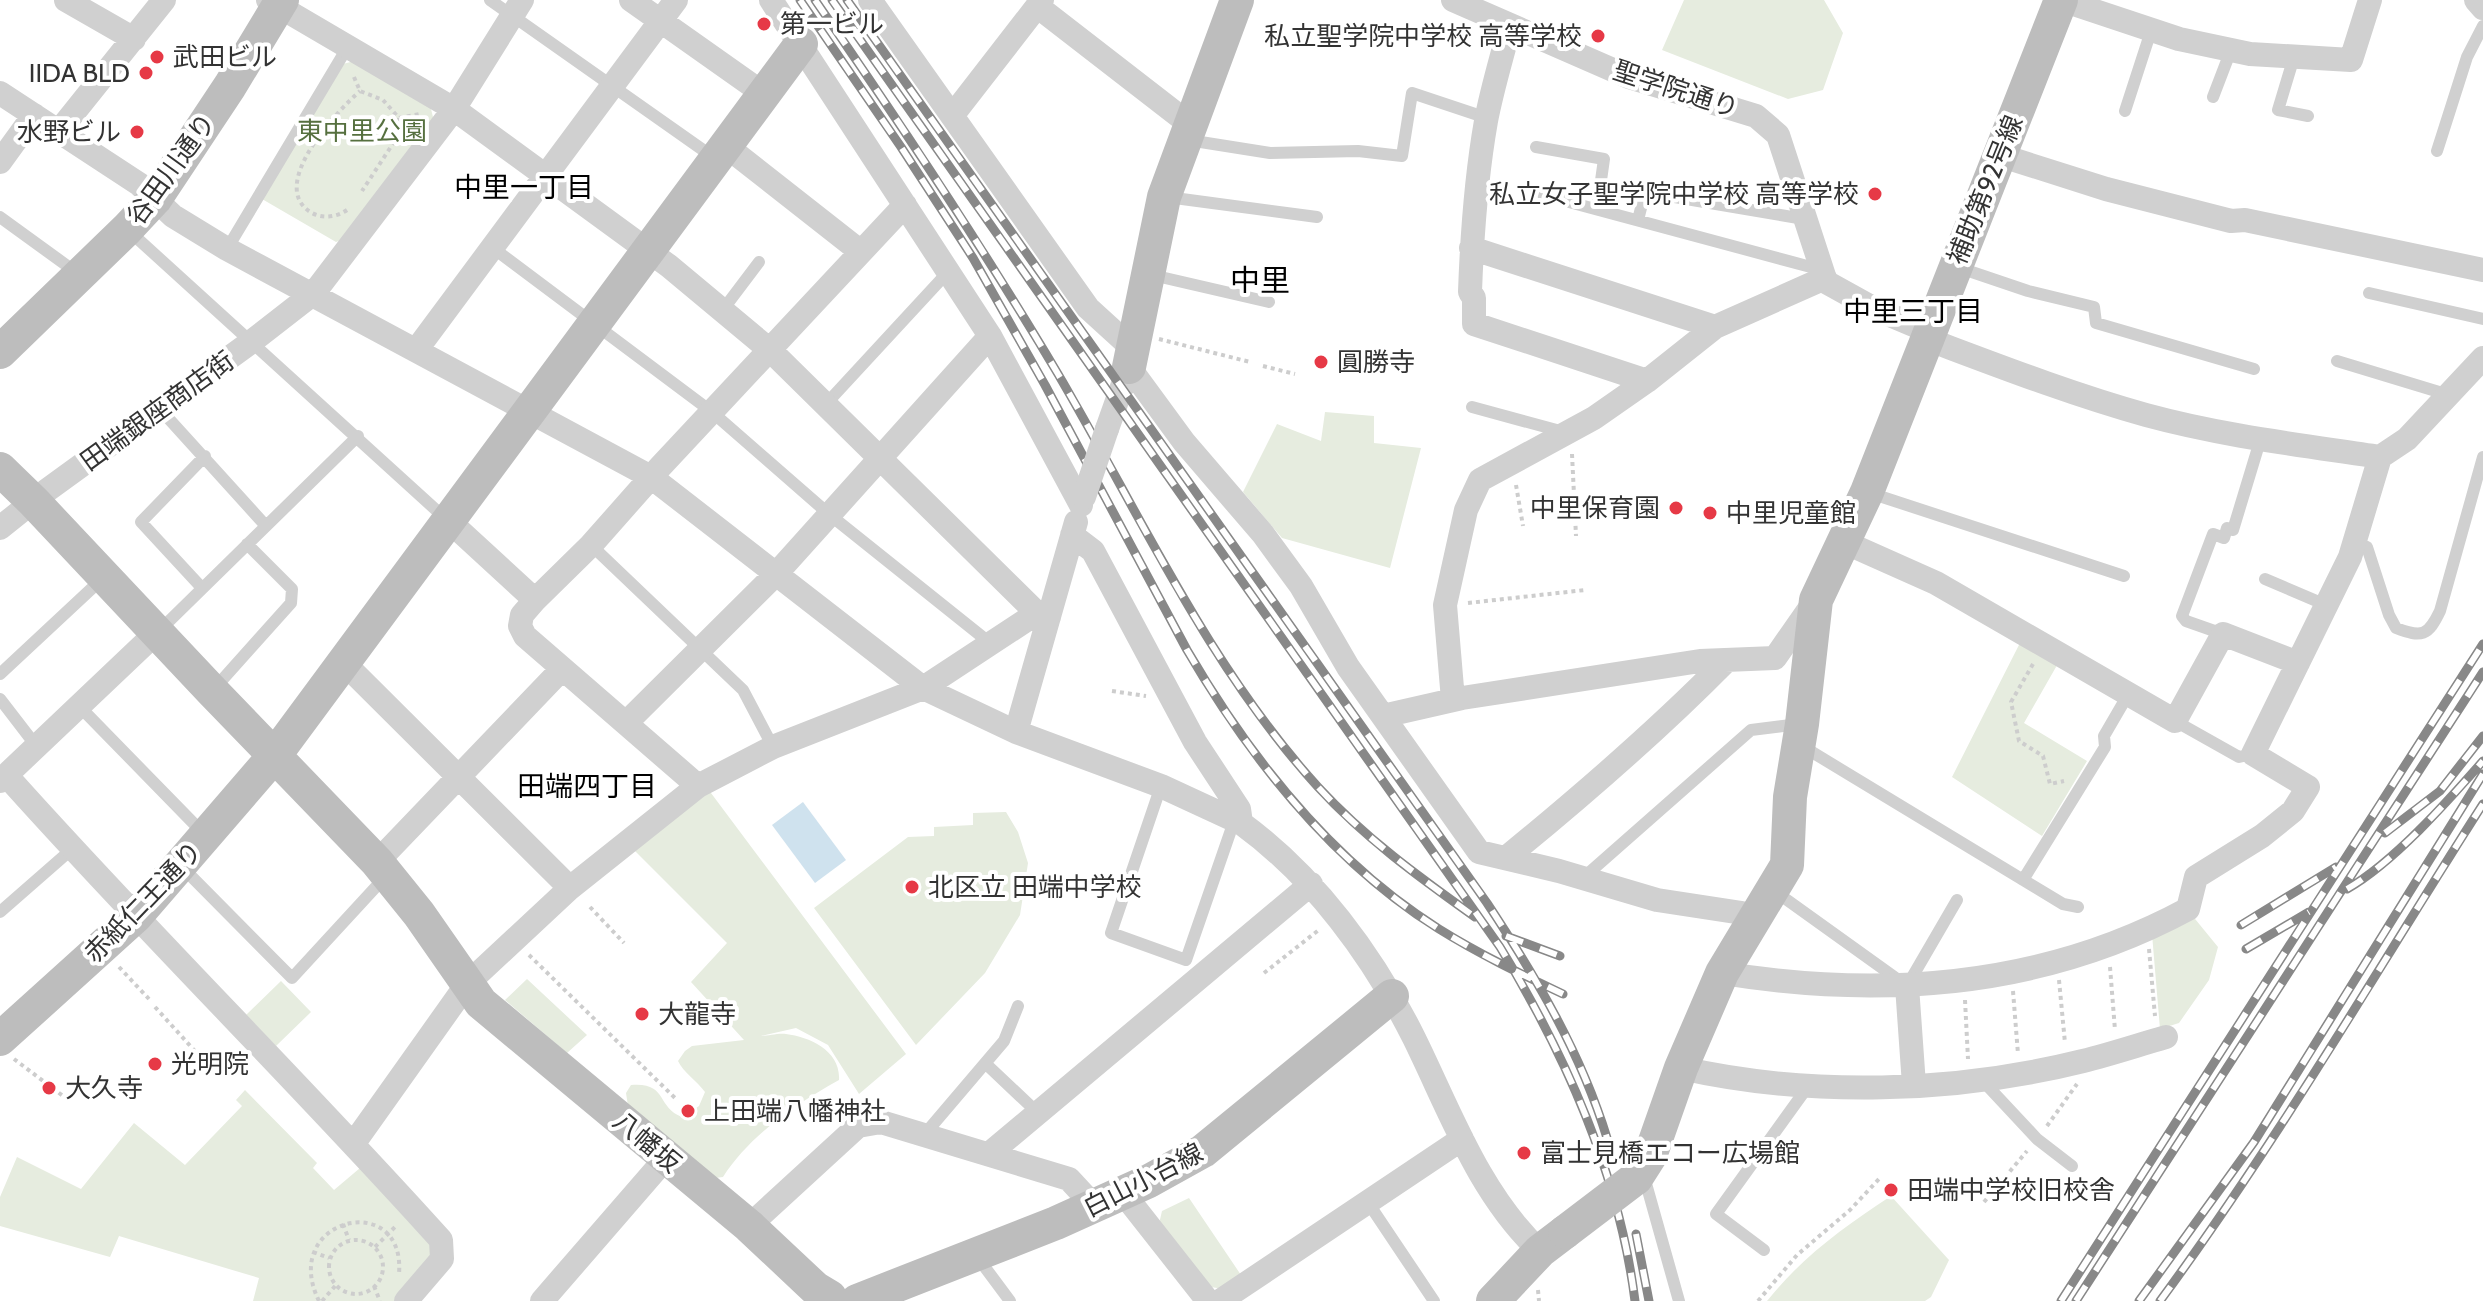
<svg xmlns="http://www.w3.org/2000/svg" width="2483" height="1301" font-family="Cabin,'Noto Sans JP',sans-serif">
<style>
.green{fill:#e6ecdf}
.water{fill:#cfe2ee}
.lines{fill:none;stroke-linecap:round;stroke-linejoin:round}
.path{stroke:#cdcdcd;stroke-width:4;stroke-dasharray:4 4;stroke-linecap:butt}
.lane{stroke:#d0d0d0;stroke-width:12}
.street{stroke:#d0d0d0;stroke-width:24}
.secondary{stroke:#bdbdbd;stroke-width:34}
.rail-casing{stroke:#888;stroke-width:9}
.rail{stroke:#fff;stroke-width:6;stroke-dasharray:18;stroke-linecap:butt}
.street-bridge{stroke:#d0d0d0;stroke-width:24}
.secondary-bridge{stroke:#bdbdbd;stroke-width:34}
.poi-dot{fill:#e63946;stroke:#fff;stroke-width:3}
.labels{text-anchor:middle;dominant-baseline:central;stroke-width:8;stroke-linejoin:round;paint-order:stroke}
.poi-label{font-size:26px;fill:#333;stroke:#fff;text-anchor:start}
.street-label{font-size:26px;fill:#333;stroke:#fff}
.park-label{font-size:26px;fill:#56703f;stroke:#fff}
.neighbourhood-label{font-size:28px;fill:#000;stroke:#fff}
.quarter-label{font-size:30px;fill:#000;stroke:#fff}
</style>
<rect width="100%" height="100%" fill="#fff"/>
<!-- green -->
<path class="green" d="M1684 0H1824L1843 33 1823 90 1788 99 1662 50Z
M358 60 430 105 434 121 344 239 336 242 262 199 343 64Z
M1325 412 1374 416V443L1421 448 1390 568 1282 538 1243 492 1277 424 1321 441Z
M2022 639 2060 660 2024 723 2087 761 2042 836 1952 777Z
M708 789 906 1054 859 1094 828 1045 796 1028 761 1036C767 1036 778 1033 786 1034 810 1037 841 1051 839 1080 796 1104 750 1135 723 1177L715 1178 628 1106 626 1093 631 1085C668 1082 656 1107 682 1117L699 1106 705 1092C697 1081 683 1072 678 1061L685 1051 692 1046 744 1040 691 982 727 943 634 850Z
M1006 812 1018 832 1028 863 1020 915 985 973 916 1045 814 908 908 837 934 836V827L973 825V813Z
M2191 914 2218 947 2209 980 2179 1023 2160 1029 2152 934Z
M527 979 587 1035 567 1053 505 1000Z
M281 981 311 1012 276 1046 246 1015Z
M245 1090 317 1163 313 1168 334 1190 360 1168 432 1241 433 1260 398 1301H253L259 1278 119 1236 110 1257 0 1226V1197L17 1157 81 1189 134 1123 185 1165 242 1106 236 1100Z
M1891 1196 1949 1260 1931 1297 1925 1301H1767C1804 1255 1843 1228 1891 1196Z
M1189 1198 1241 1275 1224 1289 1204 1286 1159 1224 1162 1211Z"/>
<!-- water -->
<path class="water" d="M803 802 846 860 815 883 772 825Z"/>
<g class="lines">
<!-- path -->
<path class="path" d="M354 77 360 91 383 100 399 118 396 139 362 191
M399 118 420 114
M347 210C337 217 323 219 312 213 266 187 336 112 360 91
M1159 339 1250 362
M1263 366 1295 374
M1572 454 1576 536
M1516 485 1523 526
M1468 603 1585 590
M2033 664 2011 702 2019 741 2043 756 2050 784 2064 781
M1112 691 1146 696
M590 907 624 943
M2149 949 2155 1016
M529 955 675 1098
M119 967 149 999
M2110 967 2115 1030
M1264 973 1320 929
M2059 980 2065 1043
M2013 991 2018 1054
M1965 1000 1968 1059
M155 1007 194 1050 199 1074
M14 1059 63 1096
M2047 1126 2077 1084
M1984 1202 2027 1151
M343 1224 349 1240
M329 1267a27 27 0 1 1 54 0a27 27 0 1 1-54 0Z
M375 1247 397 1225
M313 1252 329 1258
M374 1286 380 1301
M1538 1290 1539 1301
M319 1301C278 1218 406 1188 399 1274
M322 1301 336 1285
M1758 1301 1797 1255 1850 1210 1879 1179"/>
<!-- lane -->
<path class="lane" d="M490 0 713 157
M2294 57 2278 110 2308 116
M2213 97 2231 50
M2125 111 2151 31
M1188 140 1270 153 1358 151 1402 156 1412 93 1487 118
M1536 147 1604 159 1597 209
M2437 151 2467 57 2483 26
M1543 195 1822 270
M1167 197 1317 217
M0 217 77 273
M1638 220 1645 192 1804 219
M128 230 446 519
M493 248 712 412 830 515 990 643
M227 249 347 48
M1960 268 2028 291 2094 307 2096 323 2254 369
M1152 275 1269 302
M2369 293 2483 319
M722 311 759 262
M2337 361 2449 395
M826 404 948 272
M1472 407 1564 432
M159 408 266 526
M1870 493 2124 576
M2354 543 2367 547 2389 615 2396 628C2422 638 2428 636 2440 611L2483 457
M591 545 743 690 773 747
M2265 579 2326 605
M202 588 141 522 205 456
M160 630 358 436
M2223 634 2186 621 2182 616 2213 534 2224 538 2227 528 2233 530 2260 441
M0 674 103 578
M214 689 291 603 292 589 247 544
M0 699 37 747
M80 707 204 834
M2175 721 2239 757 2253 754
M1802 746 2063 904 2078 907
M1161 786 1111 933 1186 960 1231 830 1241 823
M182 867 292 978 385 877
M1583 878 1751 730 1799 724
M2023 880 2105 747 2104 736 2129 693
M1776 892 1907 986 1957 900
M0 912 72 849
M985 1063 1038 1113
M1981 1079 2037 1139 2072 1166
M924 1135 1004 1041 1018 1006
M1642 1176 1647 1187 1679 1301
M1367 1201 1434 1301
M1764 1250 1716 1214 1809 1085
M978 1258 1010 1301"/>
<!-- street -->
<path class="street" d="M66 0 134 39
M268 0 454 109 669 266 771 351 1037 613 1049 617
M631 0 764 94
M771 0 990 336 1081 505
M870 0 1088 308 1133 349
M1453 0 1629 77 1756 116 1778 135 1826 282 1873 308 1930 332
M2062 0 2179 39 2250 54 2351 60 2370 0
M2476 0 2483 8
M1037 6 1179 116 1192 121
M1510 25C1502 57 1492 89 1486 121 1476 178 1472 235 1470 292L1474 298V324L1647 381
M0 93 139 184 173 216 227 249 651 477 923 688 1016 732 1161 786 1241 823
M952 116 1042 0
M59 131 164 0
M726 146 861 252
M1999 155 2106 189 2231 221 2245 220 2483 270
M0 162 34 115
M1471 248 1715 327
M1927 339C1999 366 2071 394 2146 415 2223 436 2301 445 2380 457L2407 439 2483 358
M417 349 676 0
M1129 367 1184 442 1263 534 1301 586 1348 667 1479 852 1559 871 1657 900 1742 913 1754 919
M1107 429 1129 367
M449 521 535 600 522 615 520 626 525 636 698 786
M0 528 46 491 251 342 314 293 454 109 522 0
M1072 535 1093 551 1195 742 1239 809 1241 823C1315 877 1373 956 1414 1038 1450 1111 1479 1194 1540 1251
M1844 542 1936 583 2175 721 2223 634 2298 663
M535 600 591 545 660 467 905 205
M344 663 570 888
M1453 700 1445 605 1466 510 1480 480 1594 418 1647 381 1715 327 1825 278
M1383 716 1462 698 1700 661 1775 658 1814 602
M627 722 776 574 990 336
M1016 732 1076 522
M7 776C148 934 300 1083 441 1240L442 1259 406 1301
M0 781 157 632
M1507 857C1583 795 1657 731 1726 661
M377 862 562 669
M1722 973C1882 999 2042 988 2188 909L2196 877 2262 836 2293 811 2308 787 2253 754 2350 557 2380 457
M1907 986 1914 1085
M1681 1068C1810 1097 1954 1093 2083 1061 2111 1054 2138 1045 2166 1037
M354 1143 467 984 570 888 698 786 773 747 923 688 1037 613
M989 1154 1311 884
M1123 1193 1208 1301
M749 1226 858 1126 881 1122 1069 1179 1094 1206
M542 1301 666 1158
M1220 1301 1462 1139"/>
<!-- secondary -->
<path class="secondary" d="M0 352 127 229 155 199 230 86 282 0
M1129 367 1164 197 1237 0
M0 469 34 502 212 691 377 862 419 914 481 1003 749 1226 815 1288 830 1297
M0 1039 136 916 275 755 801 44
M1636 1178 1650 1156 1681 1068 1722 973 1787 865 1790 797 1802 724 1816 600 1867 492 2061 0
M857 1301 1056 1223 1149 1181 1203 1151 1392 996
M1493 1301 1540 1251 1565 1232"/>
<defs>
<path id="rail" d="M800 0 901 147 973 258 1045 385 1187 650C1250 758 1332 862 1439 929 1479 954 1521 974 1563 994
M815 0C900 123 982 246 1058 374 1140 514 1208 666 1318 787 1365 838 1419 877 1475 917
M832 0 1500 947C1566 1056 1619 1174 1635 1301
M847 0 1487 903C1536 977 1581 1053 1607 1138
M2385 833 2440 791 2483 736
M2347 889C2393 863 2448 801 2483 761
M2241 925 2336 867
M1506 936 1560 956
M2246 949 2309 912
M1636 1234 1649 1301
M2061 1301 2483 644
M2076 1301 2483 672
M2139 1301 2254 1142 2483 774
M2160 1301C2277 1142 2377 970 2483 804"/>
</defs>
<!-- rail casing -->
<use href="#rail" class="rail-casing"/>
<!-- rail -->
<use href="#rail" class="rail"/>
<!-- street-bridge -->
<path class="street-bridge" d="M1084 497 1107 429"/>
<!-- secondary-bridge -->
<path class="secondary-bridge" d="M1565 1232 1636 1178"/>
</g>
<!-- markers -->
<g class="poi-dot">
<circle cx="764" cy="24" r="8"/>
<circle cx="1598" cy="36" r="8"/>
<circle cx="157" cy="57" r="8"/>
<circle cx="146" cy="73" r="8"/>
<circle cx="137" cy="132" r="8"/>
<circle cx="1875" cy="194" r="8"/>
<circle cx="1321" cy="362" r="8"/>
<circle cx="1676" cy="508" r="8"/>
<circle cx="1710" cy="513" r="8"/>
<circle cx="912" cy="887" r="8"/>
<circle cx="642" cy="1014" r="8"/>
<circle cx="155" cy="1064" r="8"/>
<circle cx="49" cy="1088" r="8"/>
<circle cx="688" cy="1111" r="8"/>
<circle cx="1524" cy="1153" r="8"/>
<circle cx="1891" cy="1190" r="8"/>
</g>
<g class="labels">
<!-- poi labels -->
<g class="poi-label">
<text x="780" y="24">第一ビル</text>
<text x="1582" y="36" text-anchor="end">私立聖学院中学校 高等学校</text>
<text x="173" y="57">武田ビル</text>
<text x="130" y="73" text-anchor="end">IIDA BLD</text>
<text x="121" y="132" text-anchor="end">水野ビル</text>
<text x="1859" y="194" text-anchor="end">私立女子聖学院中学校 高等学校</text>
<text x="1337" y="362">圓勝寺</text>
<text x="1660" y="508" text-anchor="end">中里保育園</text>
<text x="1726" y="513">中里児童館</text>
<text x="928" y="887">北区立 田端中学校</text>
<text x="658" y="1014">大龍寺</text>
<text x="171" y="1064">光明院</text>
<text x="65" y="1088">大久寺</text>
<text x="704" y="1111">上田端八幡神社</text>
<text x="1540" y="1153">富士見橋エコー広場館</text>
<text x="1907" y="1190">田端中学校旧校舎</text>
</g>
<!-- street labels -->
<g class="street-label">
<text transform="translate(1676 89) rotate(18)">聖学院通り</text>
<text transform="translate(171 169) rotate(-54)">谷田川通り</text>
<text transform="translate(1985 190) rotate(-68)">補助第92号線</text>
<text transform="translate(157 411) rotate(-36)">田端銀座商店街</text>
<text transform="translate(143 902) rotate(-46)">赤紙仁王通り</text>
<text transform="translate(647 1142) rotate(40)">八幡坂</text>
<text transform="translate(1143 1180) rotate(-27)">白山小台線</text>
</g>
<!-- park labels -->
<g class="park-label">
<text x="362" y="131">東中里公園</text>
</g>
<!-- neighbourhood labels -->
<g class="neighbourhood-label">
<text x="524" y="187">中里一丁目</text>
<text x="1913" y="311">中里三丁目</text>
<text x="587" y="786">田端四丁目</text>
</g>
<!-- quarter labels -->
<g class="quarter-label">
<text x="1260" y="280">中里</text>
</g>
</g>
</svg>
